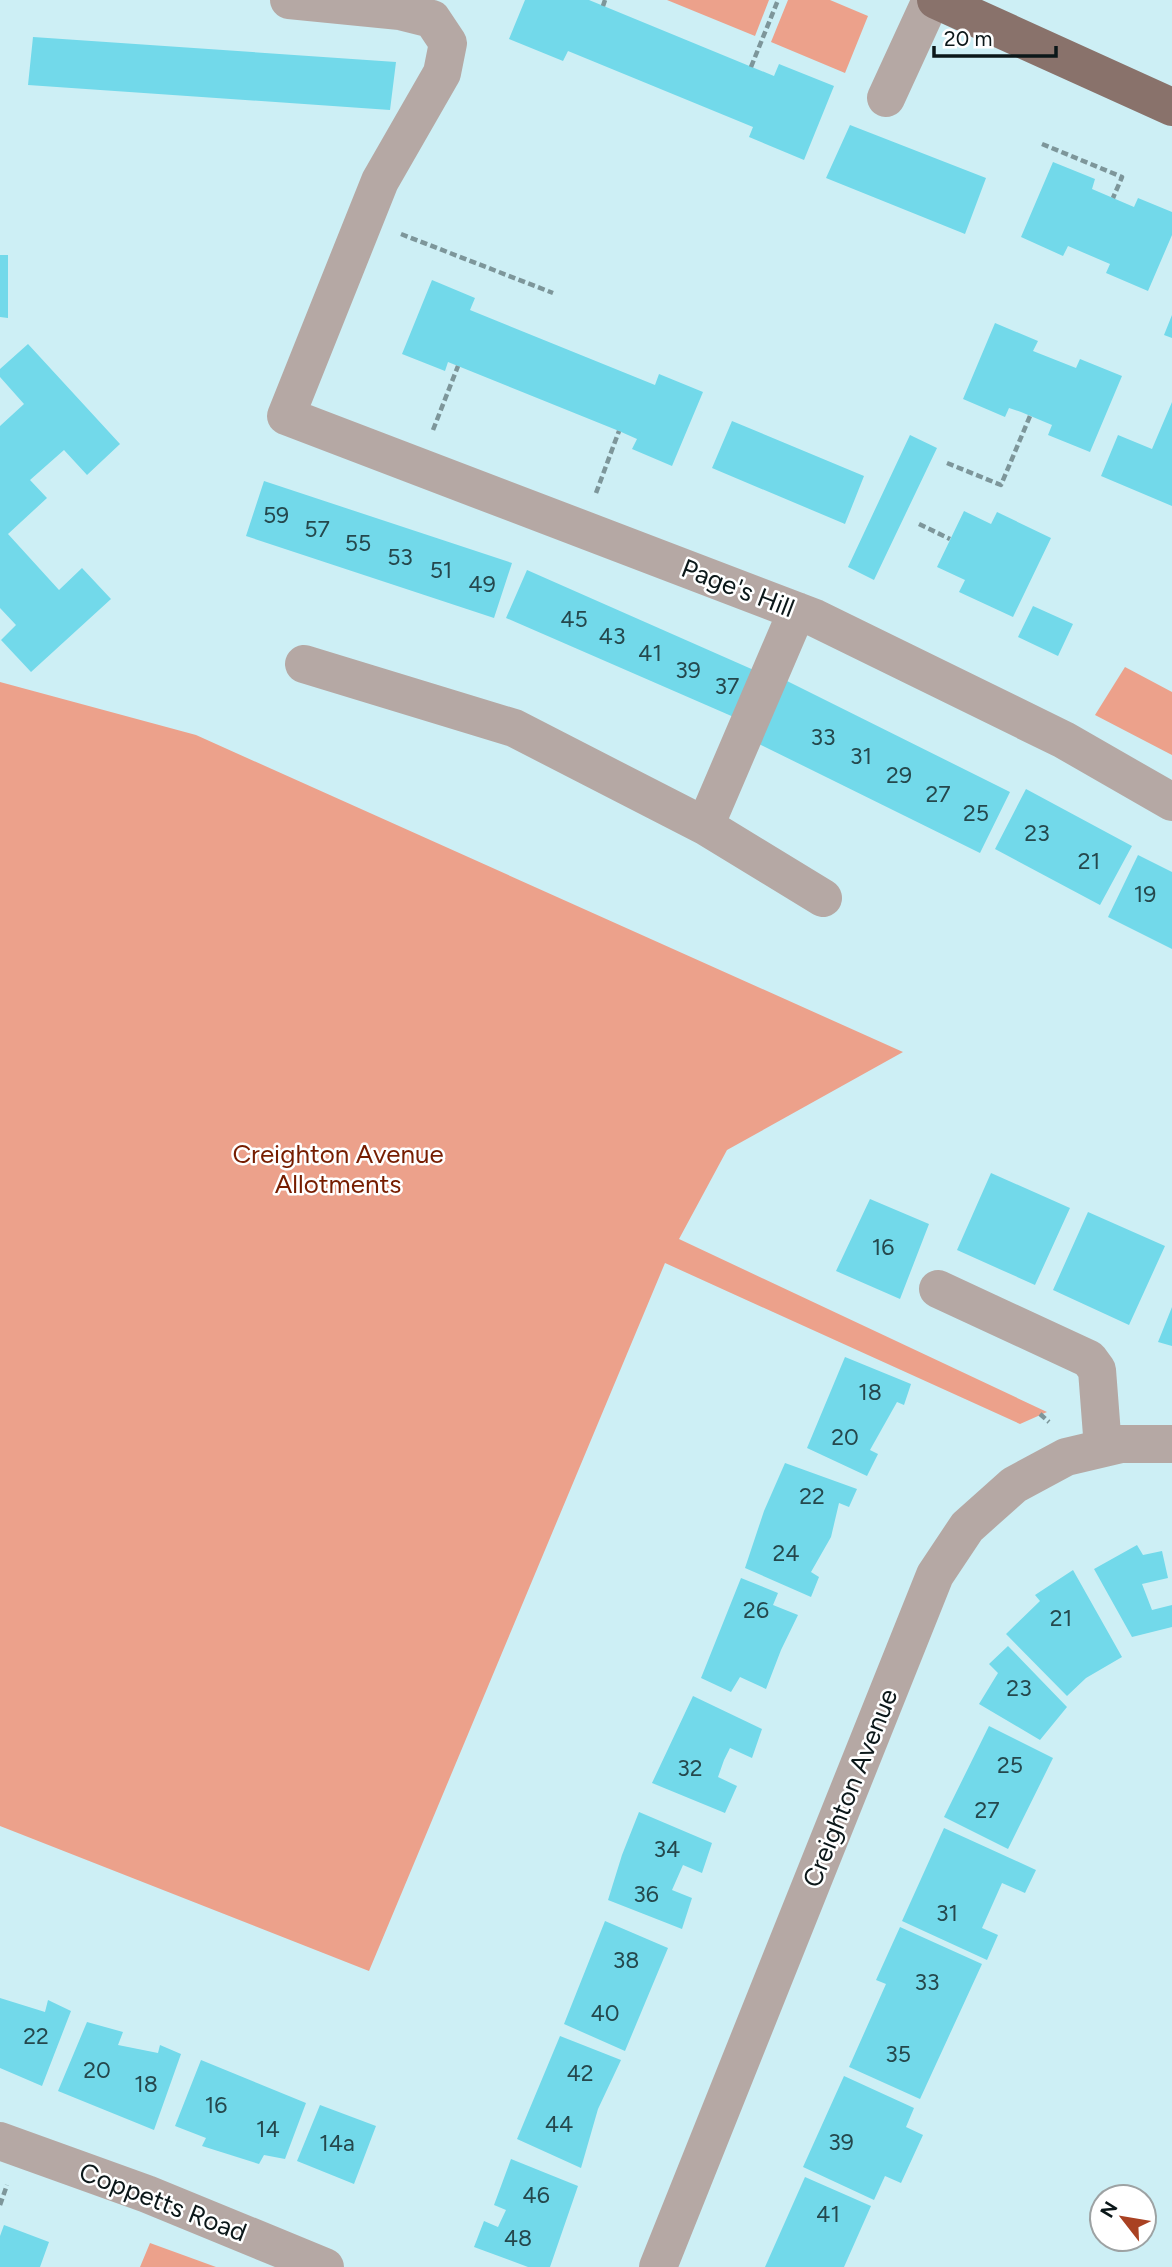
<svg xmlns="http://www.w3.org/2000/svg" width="1172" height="2267" font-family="Figtree,sans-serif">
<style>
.green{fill:#eca18b}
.building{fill:#72d9ea}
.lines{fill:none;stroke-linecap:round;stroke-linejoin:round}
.path{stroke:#7d969a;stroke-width:4.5;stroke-dasharray:7 3.5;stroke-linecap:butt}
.minor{stroke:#b5a8a4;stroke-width:38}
.major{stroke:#89726b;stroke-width:38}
.labels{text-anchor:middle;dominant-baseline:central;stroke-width:5;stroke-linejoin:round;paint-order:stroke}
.number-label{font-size:23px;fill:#25484d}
.street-label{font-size:26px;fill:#0b1719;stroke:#fff}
.park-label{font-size:26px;fill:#761d00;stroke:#fff}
</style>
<rect width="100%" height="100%" fill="#cdeff5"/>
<!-- green -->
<path class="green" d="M667 0H769L755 36Z
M788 0H830L868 16 845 73 771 42Z
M1125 667 1172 692V755L1095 715Z
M0 682 196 735 903 1052 727 1150 679 1239 1047 1412 1020 1424 665 1263 369 1971 0 1826Z
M150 2243 216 2267H140Z"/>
<!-- building -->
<path class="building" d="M525 0H589L774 76 779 64 834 86 804 160 749 137 753 127 568 51 563 61 509 39Z
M33 37 396 62 390 110 28 85Z
M850 125 986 178 965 234 826 178Z
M1053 162 1095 179 1092 189 1134 207 1138 198 1172 212V235L1148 291 1106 273 1110 264 1068 246 1063 256 1021 237Z
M0 255H8V318L0 317Z
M432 280 475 298 470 310 655 385 659 374 703 392 672 466 632 449 637 439 619 431 448 362 445 371 402 354Z
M1172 315V338L1164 335Z
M995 323 1038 341 1033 351 1076 368 1080 359 1122 376 1090 452 1048 435 1052 425 1021 412 1009 408 1005 417 963 399Z
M28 344 120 444 87 475 64 450 30 480 47 498 8 534 59 590 82 568 111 599 31 672 1 640 16 625 0 608V426L24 404 0 377V369Z
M1172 402V506L1101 476 1118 435 1152 449Z
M732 421 864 476 845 524 712 468Z
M910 435 937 448 874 580 848 567Z
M264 481 512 563 494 618 246 536Z
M964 511 991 524 997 512 1051 538 1013 617 959 592 965 580 937 567Z
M527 570 756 671 736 718 506 618Z
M1033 606 1073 624 1058 656 1018 637Z
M781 678 1010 792 980 853 751 740Z
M1026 789 1132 846 1100 905 995 849Z
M1138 855 1172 872V949L1108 917Z
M991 1173 1070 1208 1035 1285 957 1250Z
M870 1199 929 1224 900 1299 836 1271Z
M1088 1212 1165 1246 1129 1325 1053 1290Z
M1172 1307V1346L1158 1342Z
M845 1357 911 1384 904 1405 897 1402 870 1450 878 1454 867 1476 807 1448Z
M785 1463 857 1489 849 1507 839 1503 831 1537 811 1572 819 1577 811 1597 745 1568 764 1511Z
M1137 1545 1143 1555 1162 1551 1168 1578 1142 1584 1152 1610 1172 1605V1627L1132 1637 1094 1569Z
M1073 1570 1122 1657 1086 1678 1067 1696 1006 1634 1040 1601 1035 1595Z
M741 1578 778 1593 773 1605 798 1615 781 1650 766 1689 740 1677 731 1692 701 1678Z
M1008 1646 1067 1707 1040 1740 979 1704 998 1673 989 1664Z
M693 1696 762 1729 752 1758 730 1748 724 1760 718 1777 737 1786 725 1813 652 1783Z
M989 1726 1053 1758 1008 1849 944 1817Z
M639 1812 712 1843 702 1873 683 1865 672 1890 692 1898 682 1929 608 1900 622 1855Z
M944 1828 1036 1870 1025 1893 1002 1883 982 1928 998 1935 987 1960 902 1921Z
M605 1921 668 1948 625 2051 564 2024Z
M900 1927 982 1964 920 2099 849 2067 886 1984 876 1980Z
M0 1998 45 2012 48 2000 71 2011 42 2086 0 2068Z
M87 2022 123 2032 118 2045 158 2053 160 2045 181 2054 154 2130 58 2091Z
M560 2036 621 2060 598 2109 581 2168 517 2139Z
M201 2060 306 2103 285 2159 264 2155 259 2164 202 2146 206 2138 175 2126Z
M844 2076 914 2108 906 2127 923 2135 901 2183 885 2176 874 2200 803 2167Z
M320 2105 376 2126 354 2184 297 2161Z
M511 2159 578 2186 550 2267H528L474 2247 484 2221 498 2227 506 2210 494 2205Z
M805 2177 871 2206 844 2267H765Z
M4 2225 49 2242 40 2267H0V2236Z"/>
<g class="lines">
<!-- path -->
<path class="path" d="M603 6 605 0
M751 67 778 0
M1042 144 1122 177 1113 198
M401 234 553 293
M433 430 458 366
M947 463 1001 485 1030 416
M596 493 619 431
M919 524 950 539
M1040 1414 1049 1422
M0 2205 7 2185"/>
<!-- minor -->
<path class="minor" d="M289 0 400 11 432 19 448 43 442 73 380 181 286 416 815 618 1064 740 1172 802
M886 98 931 0
M304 664 514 728 705 826 823 898
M705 826 797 611
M938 1289 1089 1359 1097 1370 1103 1448
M0 2141 147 2194 325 2267
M658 2267 935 1575 967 1527 1014 1485 1066 1457 1121 1444H1172"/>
<!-- major -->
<path class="major" d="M936 0 1172 107"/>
</g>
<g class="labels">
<!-- number labels -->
<g class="number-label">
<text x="276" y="515">59</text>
<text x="317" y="529">57</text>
<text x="358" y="543">55</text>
<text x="400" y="557">53</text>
<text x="441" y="570">51</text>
<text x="482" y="584">49</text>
<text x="574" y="619">45</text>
<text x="612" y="636">43</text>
<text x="650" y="653">41</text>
<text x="688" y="670">39</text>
<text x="727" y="686">37</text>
<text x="823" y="737">33</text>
<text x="861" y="756">31</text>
<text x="899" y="775">29</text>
<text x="938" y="794">27</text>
<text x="976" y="813">25</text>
<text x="1037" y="833">23</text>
<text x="1089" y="861">21</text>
<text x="1145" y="894">19</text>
<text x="883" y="1247">16</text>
<text x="870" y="1392">18</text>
<text x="845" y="1437">20</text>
<text x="812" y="1496">22</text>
<text x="786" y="1553">24</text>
<text x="756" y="1610">26</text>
<text x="1061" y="1618">21</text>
<text x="1019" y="1688">23</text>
<text x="1010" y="1765">25</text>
<text x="690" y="1768">32</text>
<text x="987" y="1810">27</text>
<text x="667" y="1849">34</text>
<text x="646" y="1894">36</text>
<text x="947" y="1913">31</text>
<text x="626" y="1960">38</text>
<text x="927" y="1982">33</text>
<text x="605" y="2013">40</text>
<text x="36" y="2036">22</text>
<text x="898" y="2054">35</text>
<text x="97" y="2070">20</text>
<text x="580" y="2073">42</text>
<text x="146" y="2084">18</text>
<text x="216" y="2105">16</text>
<text x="559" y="2124">44</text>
<text x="268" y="2129">14</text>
<text x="841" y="2142">39</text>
<text x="337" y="2143">14a</text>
<text x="536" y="2195">46</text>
<text x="828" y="2214">41</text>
<text x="518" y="2238">48</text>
</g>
<!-- street labels -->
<g class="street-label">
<text transform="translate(738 588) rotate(21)">Page's Hill</text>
<text transform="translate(850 1788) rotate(-68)">Creighton Avenue</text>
<text transform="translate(163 2202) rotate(21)">Coppetts Road</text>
</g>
<!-- park labels -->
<g class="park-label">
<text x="338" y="1154">Creighton Avenue<tspan x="338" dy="30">Allotments</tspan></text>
</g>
</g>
<!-- north arrow -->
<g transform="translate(1123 2218) rotate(301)"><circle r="33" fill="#ffffff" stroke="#9da2a3" stroke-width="2"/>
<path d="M0-5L12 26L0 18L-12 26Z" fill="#a94122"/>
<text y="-10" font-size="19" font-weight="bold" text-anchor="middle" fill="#0b1719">N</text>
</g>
<!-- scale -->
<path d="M934 46v10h122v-10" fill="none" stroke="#0b1719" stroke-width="3.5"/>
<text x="944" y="46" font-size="21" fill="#0b1719" stroke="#ffffff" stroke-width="5" paint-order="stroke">20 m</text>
</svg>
